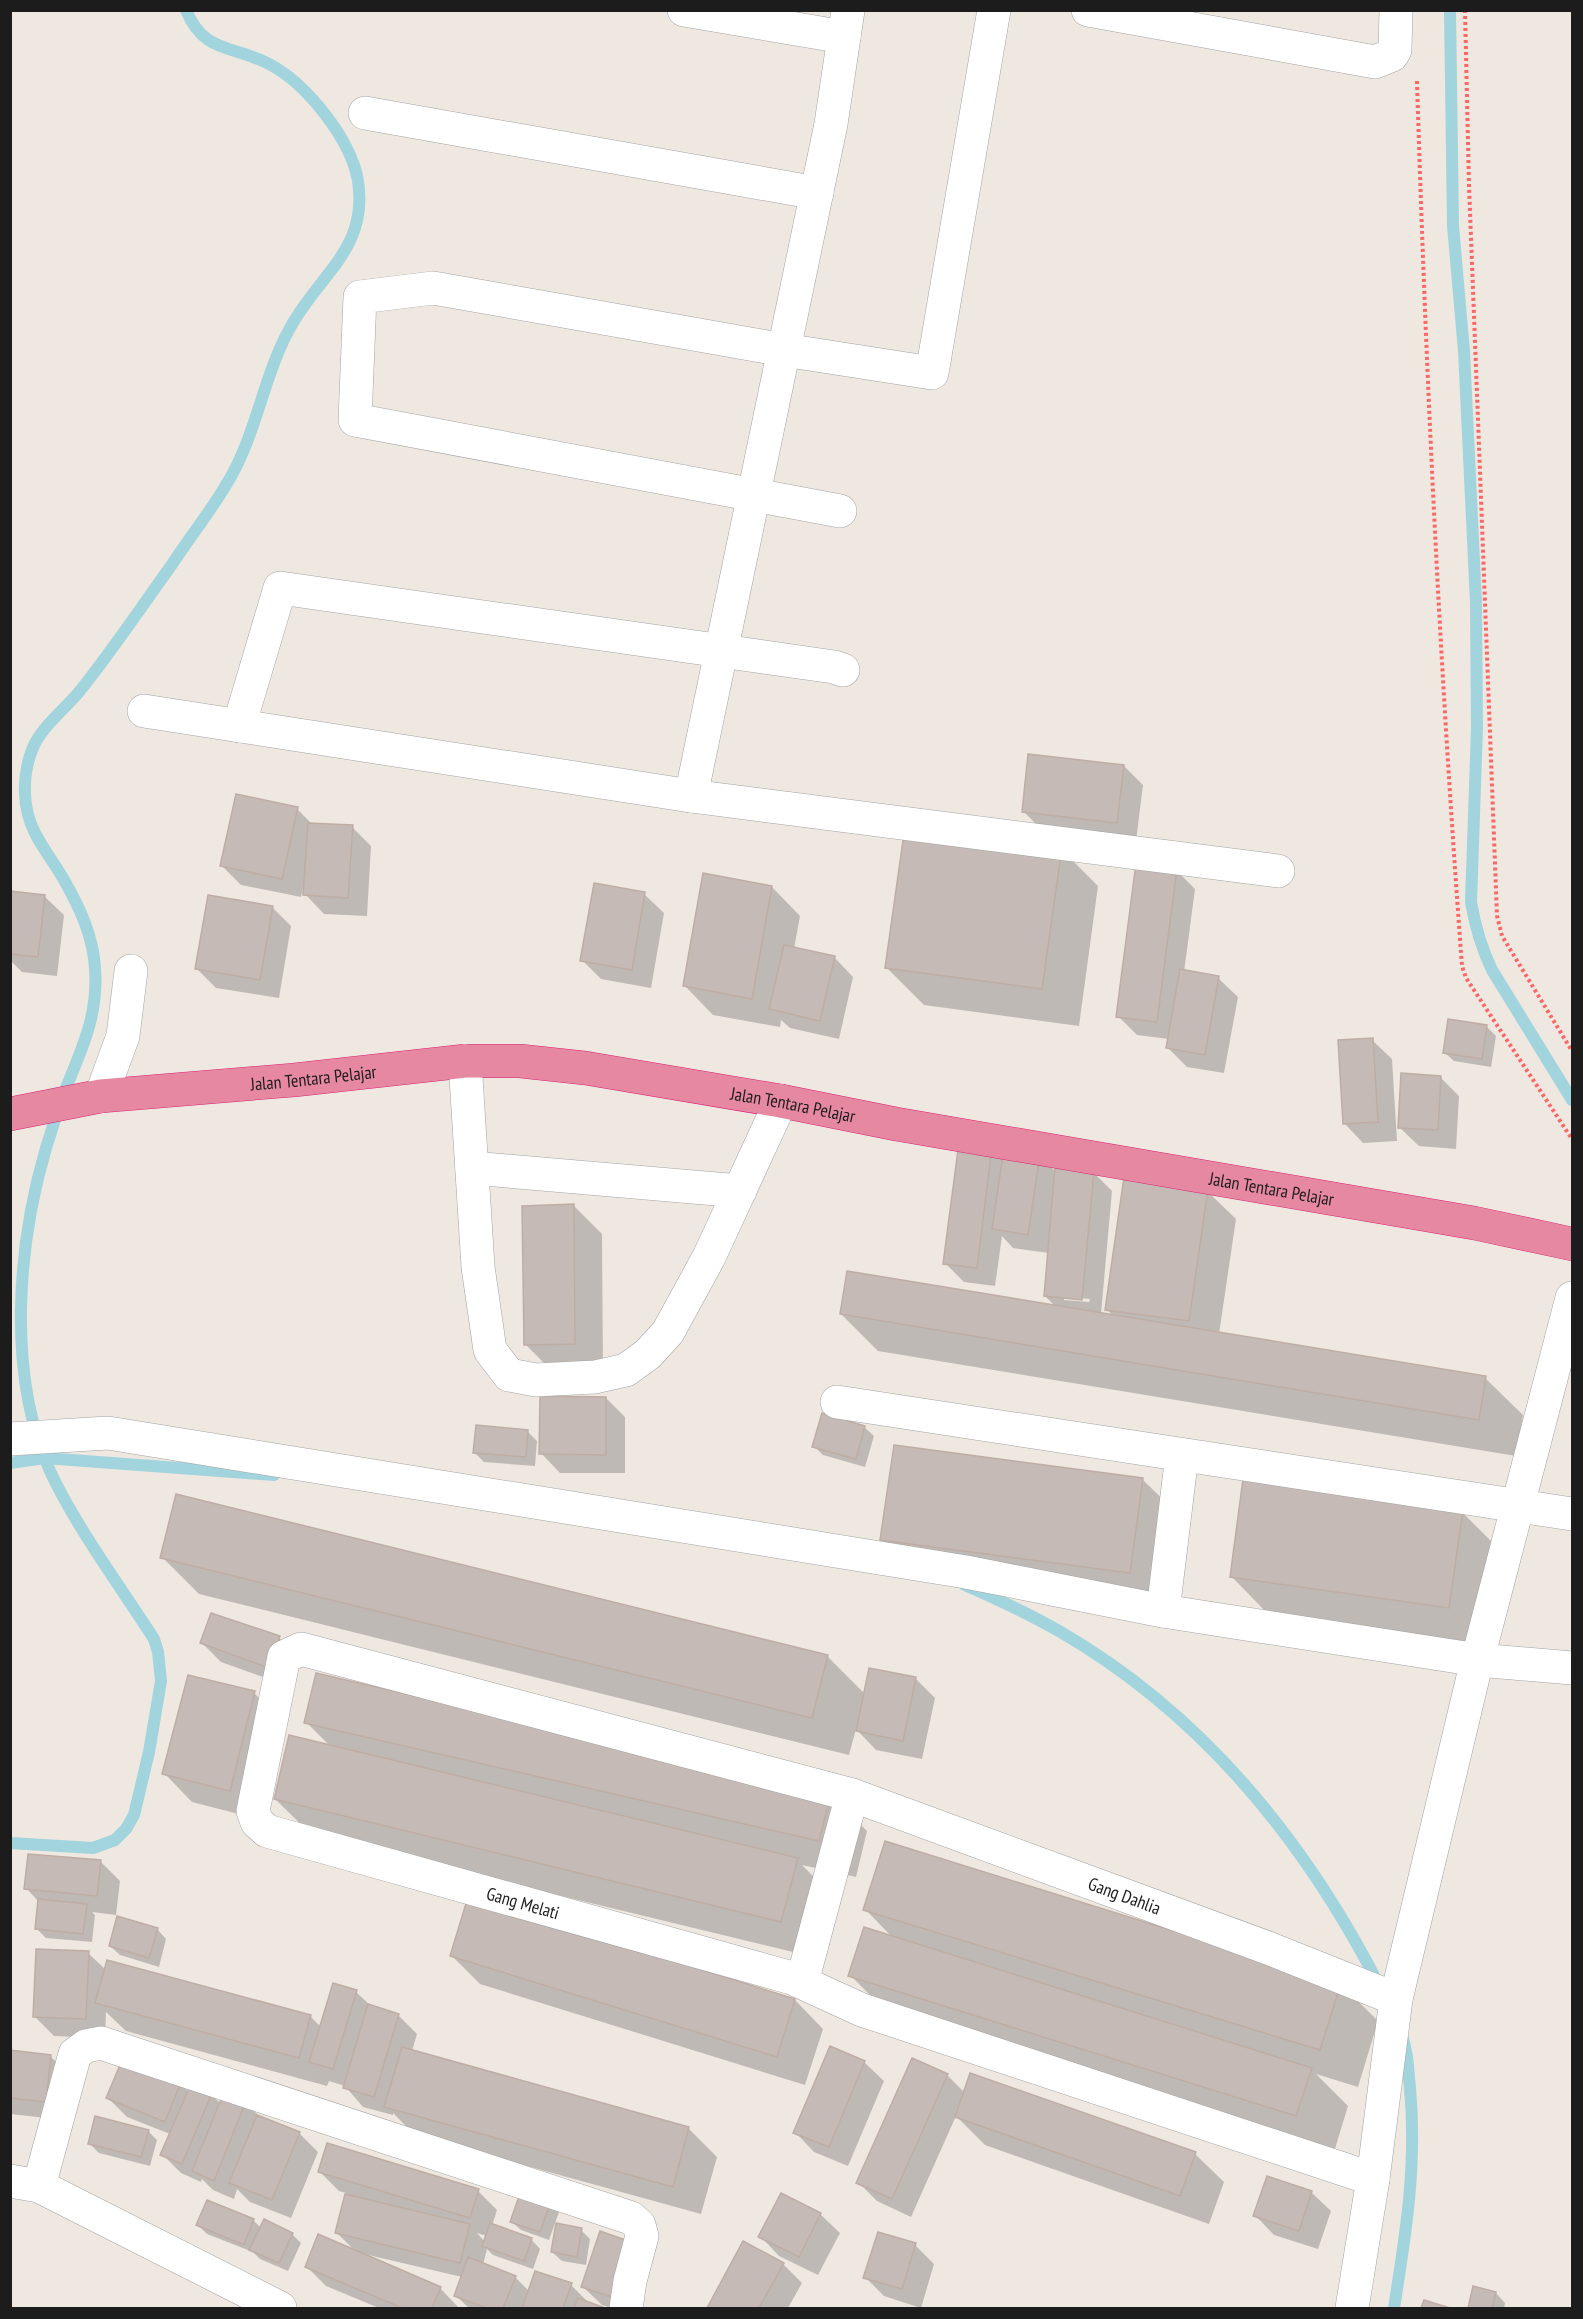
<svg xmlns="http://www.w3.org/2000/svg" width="1583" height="2319" font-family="'PT Sans Narrow',sans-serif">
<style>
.shadow{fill:#0003;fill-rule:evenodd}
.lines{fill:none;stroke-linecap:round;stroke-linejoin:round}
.stream{stroke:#a1d4dc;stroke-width:12}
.building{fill:#c5bab5;stroke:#bfada4;stroke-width:1.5}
.minor-casing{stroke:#a3a3a3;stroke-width:34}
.highway-casing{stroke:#d82271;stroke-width:34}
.path{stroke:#fa6766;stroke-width:4;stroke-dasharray:3 3;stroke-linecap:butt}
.minor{stroke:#fff;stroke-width:33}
.highway{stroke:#e688a2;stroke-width:33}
.labels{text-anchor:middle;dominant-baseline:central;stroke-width:4.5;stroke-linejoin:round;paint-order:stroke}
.street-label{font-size:18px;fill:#1c1c1c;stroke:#fff}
</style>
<rect width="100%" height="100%" fill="#eee8e1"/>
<!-- shadow -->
<path class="shadow" d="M1124 766 1143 785 1136 841 1042 830 1023 811Z
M297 809 313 825 352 827 371 846 367 916 324 914 305 894 306 883H304L301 897 241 885 222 866Z
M1061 849 1098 886 1079 1026 924 1005 887 968Z
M1176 870 1195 889 1184 972 1218 978 1238 997 1224 1073 1187 1067 1168 1048 1169 1039 1137 1035 1118 1016Z
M772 887 800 916 794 949 834 957 853 977 839 1039 790 1028 781 1020 780 1027 713 1015 685 986Z
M10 892 44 896 64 915 57 976 22 972 10 960Z
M644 894 664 913 651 988 601 979 582 960Z
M272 907 291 926 279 998 216 988 197 969Z
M1486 1026 1496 1036 1491 1067 1454 1061 1444 1052Z
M1372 1040 1392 1059 1397 1141 1363 1143 1344 1123Z
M1440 1077 1459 1096 1456 1149 1419 1146 1399 1127Z
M991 1148 1004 1161 1039 1155 1056 1172H1093L1112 1191 1101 1314 1114 1316 1106 1309 1207 1191 1236 1219 1219 1334 1485 1378 1523 1415 1516 1456 878 1351 841 1314 1056 1307 1045 1296 1049 1253 1013 1248 1002 1236 995 1286 964 1282 945 1263ZM1064 1297 1090 1299 1089 1302 1064 1300Z
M574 1206 602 1234 603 1372 554 1373 525 1344Z
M606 1398 625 1417V1473H560L541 1453Z
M864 1427 874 1436 865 1467 823 1455 814 1446Z
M527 1431 537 1441 535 1466 484 1462 475 1453Z
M1142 1479 1180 1516 1167 1610 919 1577 882 1540Z
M1462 1512 1499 1549 1486 1644 1268 1614 1231 1576Z
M162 1557 827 1656 865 1694 915 1678 935 1698 922 1759 876 1750 856 1729 849 1755 199 1594Z
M279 1638 298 1657 288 1686 221 1662 202 1643Z
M254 1693 283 1721 258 1819 192 1802 164 1773Z
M306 1722 830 1794 867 1831 856 1877 802 1865 834 1897 818 1958 313 1836 275 1799 330 1746Z
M101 1862 120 1881 116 1915 92 1912 95 1915 92 1942 46 1938 36 1928 39 1902 26 1888Z
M865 1909 1341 1984 1378 2021 1358 2087 1316 2074 1348 2106 1334 2152 887 2012 850 1975 894 1939Z
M157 1929 166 1939 159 1967 120 1955 110 1946Z
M88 1953 106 1970 310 2016 321 2027 356 1992 372 2007 398 2015 417 2034 412 2051 688 2128 717 2157 701 2214 415 2135 393 2113V2115L363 2107 345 2086 329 2081 327 2086 126 2031 106 2012 105 2038 54 2036 35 2017Z
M451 1955 795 2000 823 2029 805 2085 480 1984Z
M10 2052 50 2056 70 2075 65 2120 10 2114Z
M864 2062 884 2081 848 2166 814 2152 795 2132Z
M947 2075 965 2093 1195 2154 1224 2182 1209 2224 985 2145 956 2116 911 2217 877 2201 858 2182Z
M180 2083 189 2092 211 2094 221 2104 245 2102 262 2119 299 2133 318 2152 291 2218 250 2202 237 2189 234 2199 213 2190 202 2179 201 2182 181 2173 162 2154 170 2134 127 2117 108 2098Z
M148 2131 157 2140 150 2166 99 2153 89 2143Z
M320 2172 478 2191 497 2210 492 2226 531 2239 540 2249 533 2269 493 2255 487 2249 483 2265 515 2277 530 2292 571 2285 591 2305 601 2308H469L455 2295 462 2277 364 2254 363 2255 440 2288 459 2308H379L326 2286 307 2267 356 2252 336 2232 346 2193 339 2191ZM477 2233 487 2236 485 2242Z
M1311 2192 1331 2211 1318 2249 1274 2235 1255 2215Z
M550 2203 559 2212 549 2240 521 2230 511 2221Z
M820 2214 840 2233 818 2275 779 2256 760 2236Z
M253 2220 261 2228 292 2234 301 2243 288 2271 260 2259 253 2252 207 2234 198 2225Z
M581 2230 590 2239 586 2265 562 2261 552 2252Z
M631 2243 611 2308 602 2305 582 2286Z
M744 2243 783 2264 802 2283 788 2308H708Z
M915 2245 934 2264 921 2308 884 2296 865 2277Z
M1475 2288 1496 2293 1505 2303 1504 2308H1469Z"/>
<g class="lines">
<!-- stream -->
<path class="stream" d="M1450 10 1453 226 1464 351 1476 603 1477 728 1471 902C1475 926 1481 947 1492 970L1572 1100
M10 1463 45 1458 274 1475
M965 1585C997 1599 1029 1614 1059 1631 1201 1713 1305 1841 1379 1985
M10 1843 93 1848 115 1840 126 1829 134 1815 149 1752 161 1681 158 1652 154 1639C120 1586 76 1527 50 1471 7 1375 17 1247 46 1148 51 1133 55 1118 60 1103 78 1056 99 1020 95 968 93 936 80 908 64 880 55 864 43 849 35 833 22 808 22 776 32 750 40 728 64 710 79 692 112 651 142 606 173 563 190 537 210 512 226 485 258 434 263 372 294 321 324 271 368 246 358 181 351 139 306 83 269 64 233 45 204 54 186 10
M1394 2308C1406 2233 1417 2164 1410 2088 1408 2069 1408 2051 1401 2033"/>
</g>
<!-- building -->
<path class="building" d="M1028 754 1124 765 1117 823 1022 812Z
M236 794 298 807 282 879 220 866Z
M308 823 353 825 348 898 303 895Z
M905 826 1062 847 1042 989 885 968Z
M1136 863 1177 868 1157 1022 1116 1017Z
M703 873 772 886 752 999 683 986Z
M594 883 645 892 632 970 580 961Z
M10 891 45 895 38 957 10 954Z
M208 895 273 906 260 980 195 969Z
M784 945 835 956 820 1021 769 1009Z
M1180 969 1219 976 1205 1055 1166 1048Z
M1448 1019 1487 1025 1482 1059 1443 1053Z
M1373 1038 1378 1122 1343 1124 1338 1040Z
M1401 1073 1441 1076 1438 1130 1398 1128Z
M959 1142 992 1146 977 1268 943 1264Z
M1004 1148 1040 1154 1028 1235 992 1229Z
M1055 1167 1094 1171 1082 1300 1044 1296Z
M1124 1177 1208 1189 1189 1321 1105 1310Z
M574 1204 575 1344 524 1345 522 1206Z
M847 1271 1486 1376 1479 1420 840 1314Z
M540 1396 606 1397V1455L539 1454Z
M822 1413 865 1426 856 1459 812 1447Z
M476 1425 528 1430 526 1457 473 1453Z
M894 1445 1143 1478 1130 1573 880 1540Z
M1243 1479 1463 1510 1449 1608 1230 1577Z
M176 1494 828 1655 812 1718 160 1558Z
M211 1613 280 1636 269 1668 200 1643Z
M869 1668 916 1677 903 1741 856 1731Z
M316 1673 831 1793 819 1841 304 1723Z
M188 1675 255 1691 230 1791 162 1774Z
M289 1735 798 1858 781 1922 274 1799Z
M885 1841 1341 1983 1320 2050 863 1910Z
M28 1854 101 1860 97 1896 24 1889Z
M468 1897 795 1999 777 2057 450 1956Z
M38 1899 87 1904 83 1934 35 1929Z
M117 1916 158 1928 149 1958 109 1946Z
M864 1927 1312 2068 1296 2116 848 1976Z
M36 1949 89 1951 86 2019 33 2017Z
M107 1960 311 2015 299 2058 95 2003Z
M333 1983 357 1990 333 2069 309 2062Z
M368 2004 399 2014 374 2097 343 2088Z
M830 2046 865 2061 829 2147 793 2133Z
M402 2047 689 2127 673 2187 384 2107Z
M10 2050 51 2055 46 2102 10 2098Z
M123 2058 181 2082 165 2122 106 2098Z
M912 2058 948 2074 892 2199 856 2183Z
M970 2073 1196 2152 1180 2196 955 2117Z
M191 2084 212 2093 182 2164 160 2155Z
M224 2092 246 2101 214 2181 192 2171Z
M257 2115 300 2132 272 2200 229 2183Z
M95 2116 149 2130 141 2157 88 2144Z
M327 2143 479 2189 470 2218 318 2172Z
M1267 2176 1312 2191 1299 2231 1253 2216Z
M521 2191 551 2201 540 2232 510 2222Z
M781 2193 821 2213 799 2257 758 2237Z
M345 2194 470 2224 460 2263 335 2233Z
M207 2200 254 2219 244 2245 196 2225Z
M264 2219 293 2233 279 2263 249 2250Z
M490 2223 532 2238 524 2261 482 2246Z
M556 2223 582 2228 577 2257 551 2252Z
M600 2231 631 2242 612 2297 581 2287Z
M878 2232 916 2243 902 2289 863 2278Z
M318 2234 441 2287 432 2308H402L305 2267Z
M743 2241 784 2263 759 2308H707Z
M468 2257 516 2276 503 2308H487L454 2296Z
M535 2271 572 2283 563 2308H522Z
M1473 2286 1496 2292 1492 2308H1468Z
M578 2298 605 2308H574Z
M1424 2300 1450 2308H1421Z"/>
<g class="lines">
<defs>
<g id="minor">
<path d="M684 10 844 37"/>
<path d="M848 10 831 124 691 796 1278 871"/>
<path d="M1088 10 1375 62 1392 55 1395 50 1396 10"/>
<path d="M365 113 817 193"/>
<path d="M840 511 355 420 360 297 433 288 784 350 932 373 994 10"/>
<path d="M144 711 691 796"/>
<path d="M239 726 280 588 834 667 843 670"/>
<path d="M465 1061 478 1267 490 1350 509 1375 536 1380 595 1377 626 1370 648 1354 668 1332 709 1257 781 1101"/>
<path d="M101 1096 123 1036 131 971"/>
<path d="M472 1168 740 1191"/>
<path d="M837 1402 1572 1514"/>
<path d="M10 1439 108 1433 966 1572 1163 1611 1478 1660 1572 1668"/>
<path d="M1163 1611 1182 1455"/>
<path d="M802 1982 852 1795"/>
<path id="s1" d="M1373 2179 862 2010 792 1978 267 1831 257 1822 253 1811 284 1657 301 1649 852 1795 1268 1948 1396 1999"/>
<path d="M10 2181 39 2186 280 2308"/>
<path d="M39 2186 75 2054 86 2046 101 2043 631 2218 639 2225 642 2236 630 2281 626 2308"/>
<path d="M1352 2308 1373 2179 1396 1999 1474 1673 1572 1298"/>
</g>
<g id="highway">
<path id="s2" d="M10 1114 101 1096 294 1080 465 1061H520L585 1068 781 1101 896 1124 1474 1223 1572 1244"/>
</g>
</defs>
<!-- minor casing -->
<use href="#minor" class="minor-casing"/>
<!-- highway casing -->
<use href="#highway" class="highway-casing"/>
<!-- path -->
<path class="path" d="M1465 10 1469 185 1497 916 1502 936 1572 1051
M1417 81C1426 377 1440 672 1462 966L1466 978 1572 1139"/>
<!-- minor -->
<use href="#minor" class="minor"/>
<!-- highway -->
<use href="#highway" class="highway"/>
</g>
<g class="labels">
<!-- street labels -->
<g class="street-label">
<text stroke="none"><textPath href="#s2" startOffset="306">Jalan Tentara Pelajar</textPath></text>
<text stroke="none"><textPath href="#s2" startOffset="790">Jalan Tentara Pelajar</textPath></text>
<text stroke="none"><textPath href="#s2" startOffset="1276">Jalan Tentara Pelajar</textPath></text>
<text stroke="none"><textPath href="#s1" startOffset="2222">Gang Dahlia</textPath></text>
<text transform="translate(523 1903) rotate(16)">Gang Melati</text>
</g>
</g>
<!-- border -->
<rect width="1583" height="2319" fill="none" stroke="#1c1c1c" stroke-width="24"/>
</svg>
